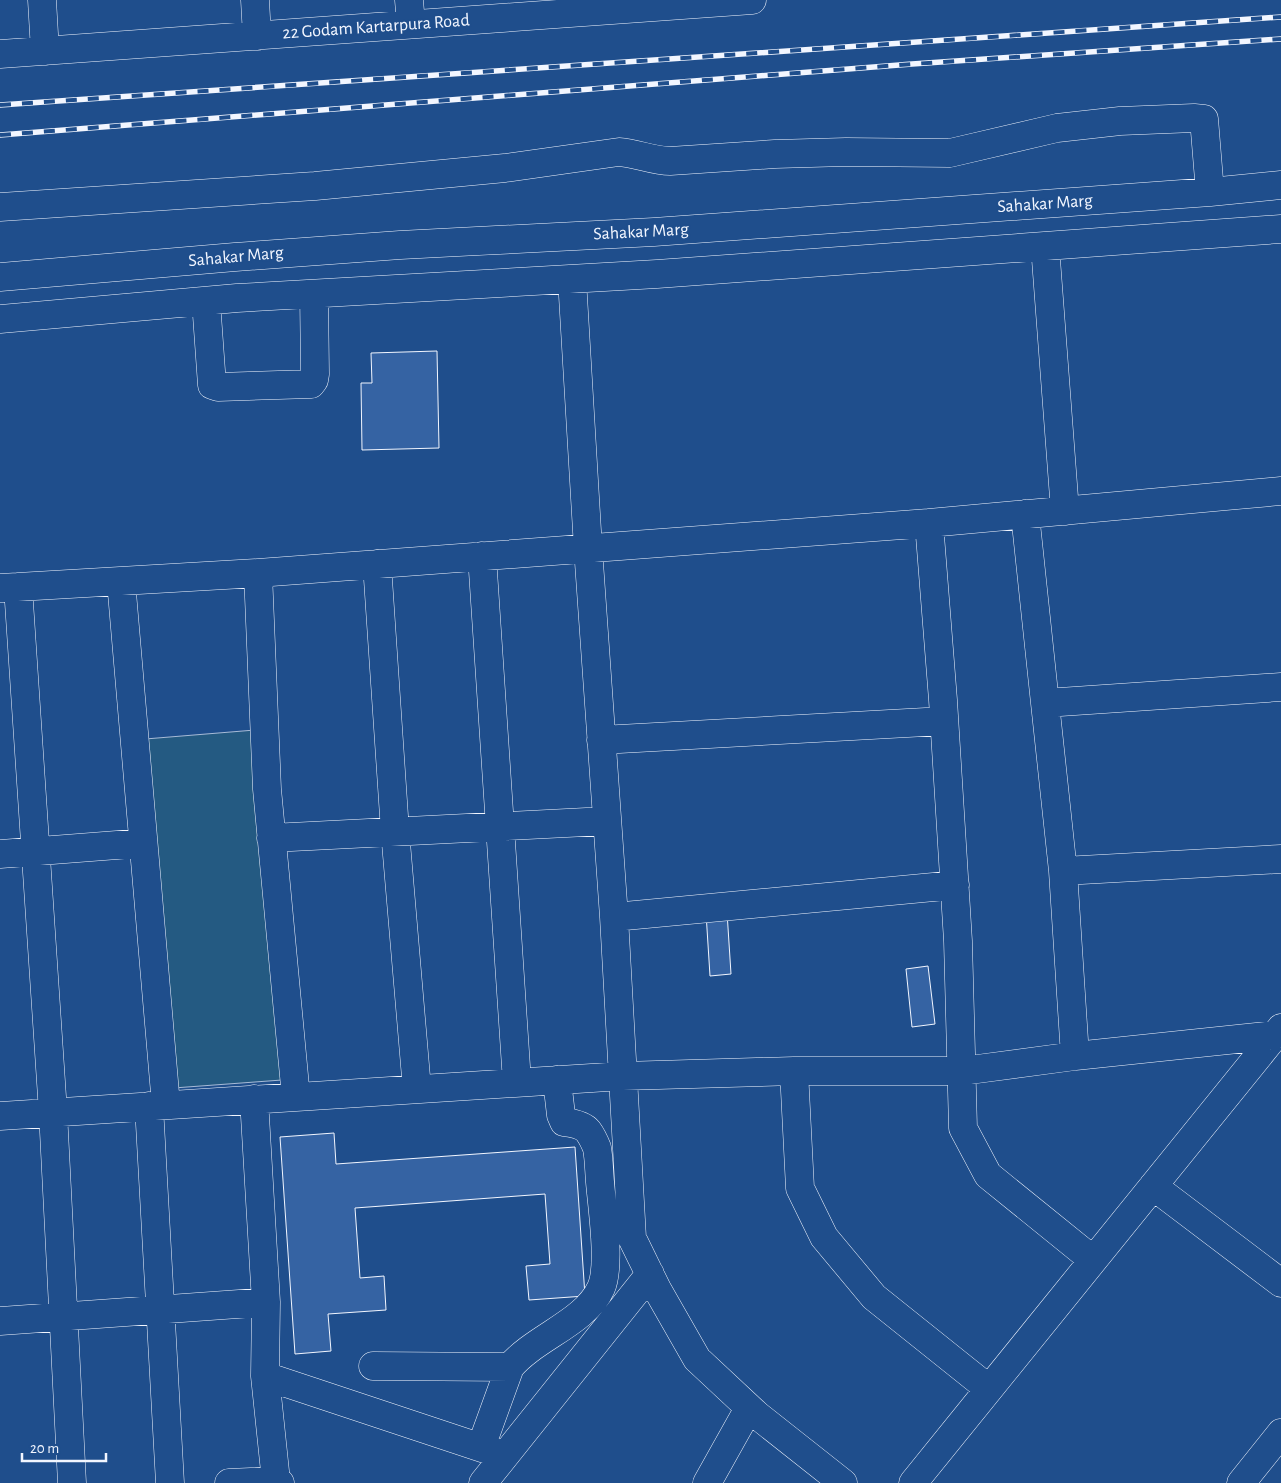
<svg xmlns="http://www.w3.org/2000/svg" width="1281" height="1483" font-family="'Alegreya Sans',sans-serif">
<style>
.green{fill:#245a82;stroke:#a8bbd7}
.building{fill:#3563a3;stroke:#f2f6ff}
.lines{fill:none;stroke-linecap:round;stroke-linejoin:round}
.minor-casing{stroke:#f2f6ff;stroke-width:29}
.minor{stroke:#1f4e8c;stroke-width:28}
.rail-casing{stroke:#f2f6ff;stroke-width:5.5}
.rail{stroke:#1f4e8c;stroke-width:4;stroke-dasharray:11;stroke-linecap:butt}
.labels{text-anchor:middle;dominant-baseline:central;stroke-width:4;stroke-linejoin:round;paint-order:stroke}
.street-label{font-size:18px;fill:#f2f6ff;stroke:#1f4e8c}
</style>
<rect width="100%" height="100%" fill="#1f4e8c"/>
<!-- green -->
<path class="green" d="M255 730 282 1080 160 1089 133 740Z"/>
<!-- building -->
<path class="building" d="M437 351 439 448 362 450 361 383H372L371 353Z
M727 912 731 974 710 976 706 913Z
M928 966 935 1024 912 1027 906 969Z
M334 1133 336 1164 575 1147 585 1296 529 1300 526 1266 550 1264 545 1194 355 1208 360 1278 384 1276 386 1310 328 1314 331 1351 295 1354 280 1137Z"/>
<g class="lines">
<defs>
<path id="minor" d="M42 0 45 51
M255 0 257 36
M409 0 411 24
M0 54 752 0
M0 207 315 186 505 168 619 152C636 153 653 161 670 161L775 154 846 152 950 153 1057 128 1120 121 1194 118 1204 119 1210 192
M1045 246 1065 511
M0 277 235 257 400 245 654 232 1210 192 1281 185
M572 279 588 548 614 917 632 1238 657 1289 697 1359 757 1415 843 1483
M206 301 212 385 218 387 311 384 314 380 315 374 314 294
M0 319 237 298 657 274 1281 229
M1025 514 1045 703
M929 523 943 700 958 941 963 1128 988 1175 1093 1260
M482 556 517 1082
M377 564 395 831 417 1089
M258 573 267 789 296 1097
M121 581 166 1105
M18 587 53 1112 72 1483
M0 588 258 573 929 523 1281 491
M1281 687 1045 703 1063 871 1281 859
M601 740 944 721
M271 838 606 821
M0 854 143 843
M1063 871 1075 1056 1275 1035
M614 917 955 885
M794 1071H962L1075 1056
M254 1099 266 1302 265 1376 276 1481 280 1483
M149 1106 170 1483
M0 1116 623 1076 794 1071 800 1188 824 1237 874 1297 989 1389
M1153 1186 1281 1283
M0 1321 266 1302
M373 1366 510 1367
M265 1376 497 1453
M481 1447 510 1367C535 1337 585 1323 601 1288 611 1266 602 1207 600 1182 599 1171 599 1159 597 1148 595 1143 591 1135 588 1131 583 1125 572 1123 564 1122L561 1115 557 1080
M229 1483 276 1481
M483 1483 650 1274
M707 1483 749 1408
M913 1483 1281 1028
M1241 1483 1281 1433"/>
</defs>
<!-- minor casing -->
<use href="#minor" class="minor-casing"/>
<!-- minor -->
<use href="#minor" class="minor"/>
<defs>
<path id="rail" d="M0 105 1281 17
M0 135 912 64 1281 39"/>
</defs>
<!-- rail casing -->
<use href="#rail" class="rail-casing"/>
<!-- rail -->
<use href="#rail" class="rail"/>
</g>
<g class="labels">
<!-- street labels -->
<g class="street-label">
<text transform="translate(376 27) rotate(-4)">22 Godam Kartarpura Road</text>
<text transform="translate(1045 204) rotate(-4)">Sahakar Marg</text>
<text transform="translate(641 232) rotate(-3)">Sahakar Marg</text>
<text transform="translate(236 257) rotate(-5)">Sahakar Marg</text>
</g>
</g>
<!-- scale -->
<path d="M22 1453v8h84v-8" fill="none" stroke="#f2f6ff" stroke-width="2.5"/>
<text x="30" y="1453" font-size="15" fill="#f2f6ff" stroke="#1f4e8c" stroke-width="4" paint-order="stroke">20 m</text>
</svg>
